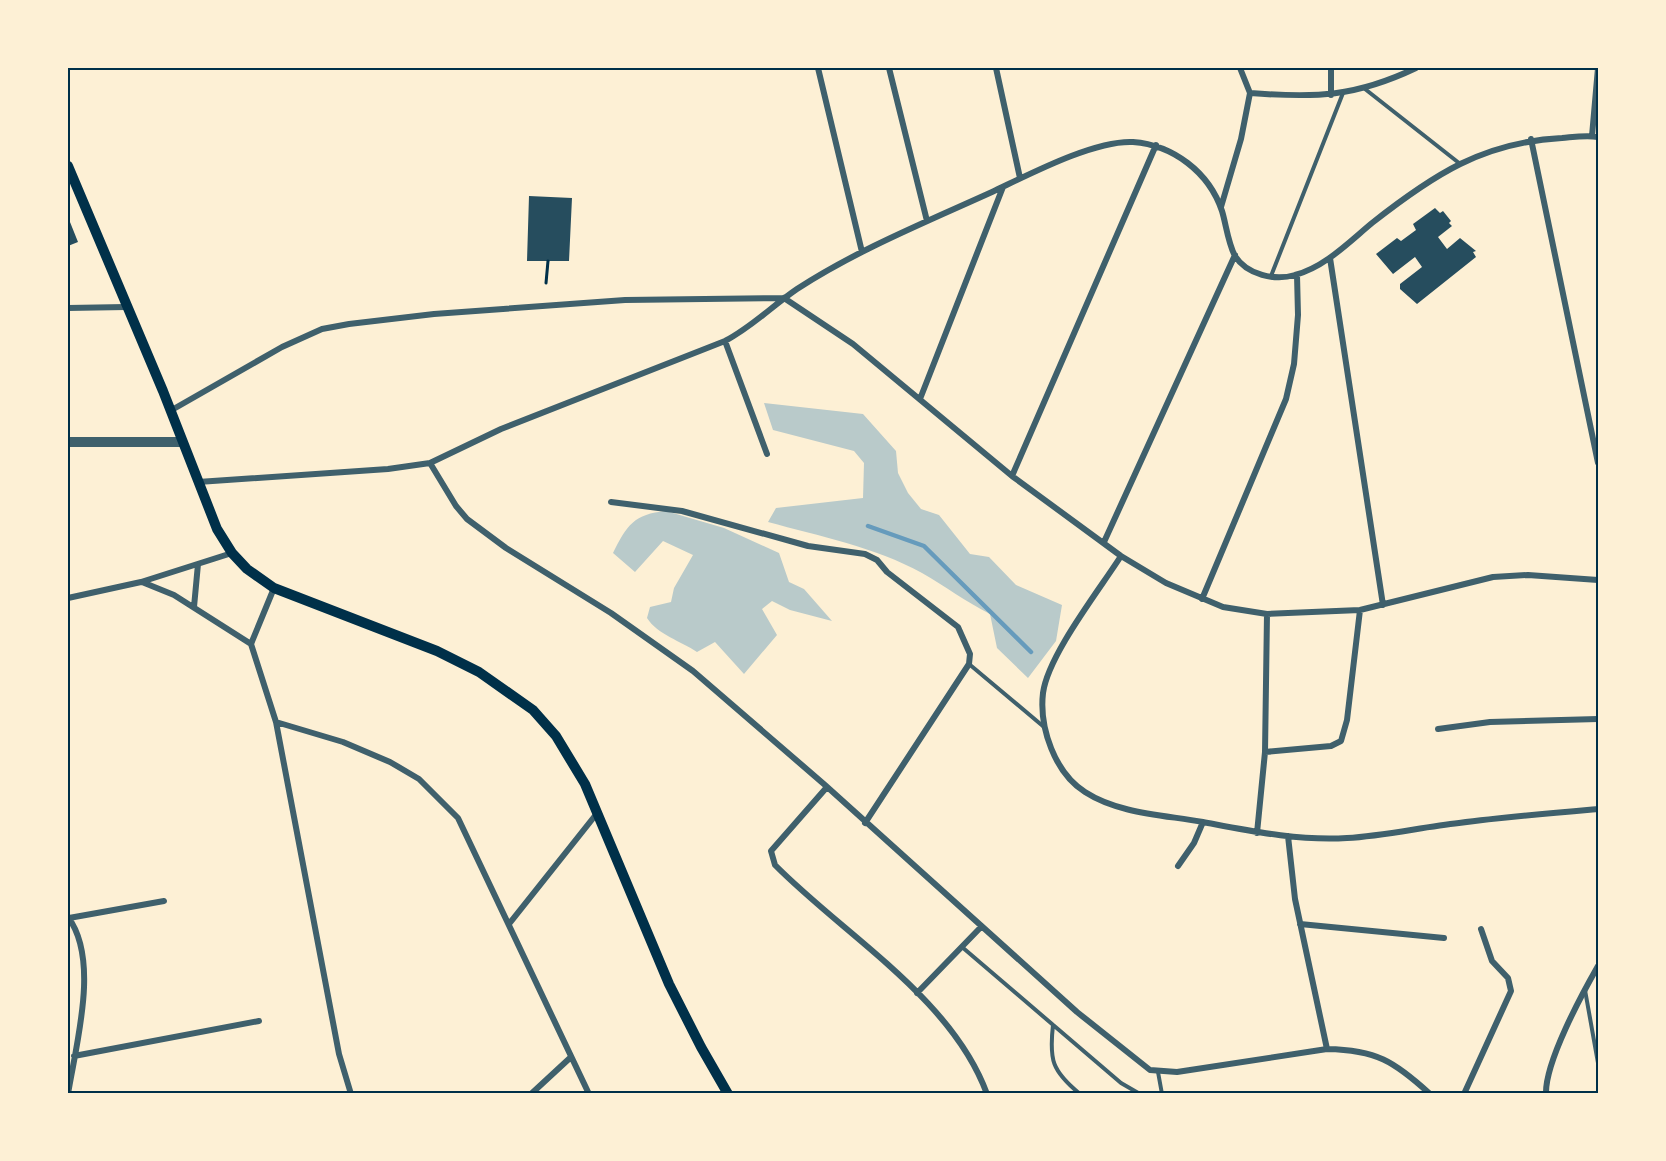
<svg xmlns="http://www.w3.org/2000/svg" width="1666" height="1161" font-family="'Noto Sans',sans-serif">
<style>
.green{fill:#b9caca}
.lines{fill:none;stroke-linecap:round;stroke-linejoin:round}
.stream{stroke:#669bbc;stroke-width:4.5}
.building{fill:#264d5e}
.path{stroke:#003049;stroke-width:3}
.service{stroke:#3f606c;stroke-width:4}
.minor{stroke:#3f606c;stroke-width:6}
.tertiary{stroke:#3f606c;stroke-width:10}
.secondary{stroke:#003049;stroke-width:10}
.neatline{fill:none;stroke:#003049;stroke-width:2}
</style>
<rect width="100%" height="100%" fill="#fdf0d5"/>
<!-- green -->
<path class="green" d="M764 403 863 414 896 451 898 473 908 493 921 509 939 515 970 554 989 557 1016 585 1062 605 1056 641 1028 678 997 648 990 614C966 602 945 586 922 573 875 547 819 536 768 522L776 508 863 498 864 463 854 451 773 430Z
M666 511 724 528 779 553 789 582 804 589 832 621 790 610 772 601 762 609 777 635 744 674 715 642 697 652C681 641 658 635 647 618L650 607 671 602 674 588 693 555 663 541 635 572 613 553C627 525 634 514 666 511Z"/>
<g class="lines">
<!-- stream -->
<path class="stream" d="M868 526 924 546 1031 652"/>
</g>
<!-- building -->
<path class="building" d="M529 196 572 198 569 261H527Z
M1435 208 1440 213 1443 211 1451 221 1449 223 1452 226 1438 237 1447 249 1460 238 1476 251 1473 252 1476 257 1417 304 1400 289V284L1422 267 1415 257 1393 274 1376 254 1397 238 1401 241 1416 230 1413 224Z
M68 217 78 242 68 246Z"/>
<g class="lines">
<!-- path -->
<path class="path" d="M546 283 548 261"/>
<!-- service -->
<path class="service" d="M1365 89 1459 163
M1271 276 1343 93
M969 664 1044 727
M962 947 1121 1083 1140 1094
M1585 990 1598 1063
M1053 1025C1049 1060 1052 1071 1080 1094
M1158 1072 1162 1094"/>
<!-- minor -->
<path class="minor" d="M818 68 862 252
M889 68 927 221
M996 68 1020 178
M1250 93C1316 98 1355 97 1416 68
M1331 95V68
M1592 136 1598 68
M1531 139 1598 463
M1221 207 1241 139 1250 93 1240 68
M1330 258 1383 605
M784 298 853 344 1012 476 1121 556 1166 583 1223 607 1267 614 1360 610 1493 577 1528 575 1598 580
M68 308 126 307
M725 341 767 454
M920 399 1003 187
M170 411 282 347 322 329 349 324 434 314 625 300 783 298
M430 463 456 506 467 519 506 548 611 613 693 671 825 785 1077 1012 1150 1070 1177 1072 1327 1049C1376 1050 1394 1061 1430 1094
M1012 476 1156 145
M198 482 388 469 430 463 501 429 725 341C752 327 772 306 797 289 857 250 926 222 992 192 1028 175 1094 140 1133 142 1173 145 1209 172 1222 211 1226 224 1228 243 1235 256 1247 275 1275 281 1295 275 1325 267 1349 242 1372 223 1433 175 1483 142 1562 138 1574 137 1586 135 1598 137
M611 502 682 511 808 546 865 554 877 560 887 572 958 627 970 654 969 664 865 823
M1104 542 1235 255
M1121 556C1100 589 1048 655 1043 693 1039 728 1055 773 1085 792 1119 814 1165 815 1203 822 1251 831 1298 841 1347 838 1384 836 1422 827 1459 823 1505 817 1552 813 1598 809
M142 582 174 595 251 644
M68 598 141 582 232 553
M1202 599 1286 399 1294 364 1298 315 1297 275
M194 607 198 564
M251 644 276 722 339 1054 351 1094
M251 644 274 588
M276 722 343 742 390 762 419 779 458 818 589 1094
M1438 729 1490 722 1598 719
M1265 752 1331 746 1341 741 1347 720 1360 610
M827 787 771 851 775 865C844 935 952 998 987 1094
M1257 833 1265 752 1267 614
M1288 836 1295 899 1327 1049
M1178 866 1194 843 1203 822
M68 917C100 960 76 1044 68 1094
M69 918 164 901
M509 924 598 812
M1300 924 1444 938
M917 993 981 927
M74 1056 259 1021
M531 1094 571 1057
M1464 1094 1511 991 1508 978 1492 961 1481 929
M1546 1094C1545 1062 1582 994 1598 966"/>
<!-- tertiary -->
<path class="tertiary" d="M68 442H181"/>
<!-- secondary -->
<path class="secondary" d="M68 166 163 391 217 529 232 553 247 569 274 588 437 651 479 672 533 710 556 736 585 784 669 984 701 1047 728 1094"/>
</g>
<!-- border -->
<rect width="1666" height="1161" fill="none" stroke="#fdf0d5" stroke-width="138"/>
<rect x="69" y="69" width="1528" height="1023" class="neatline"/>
</svg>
